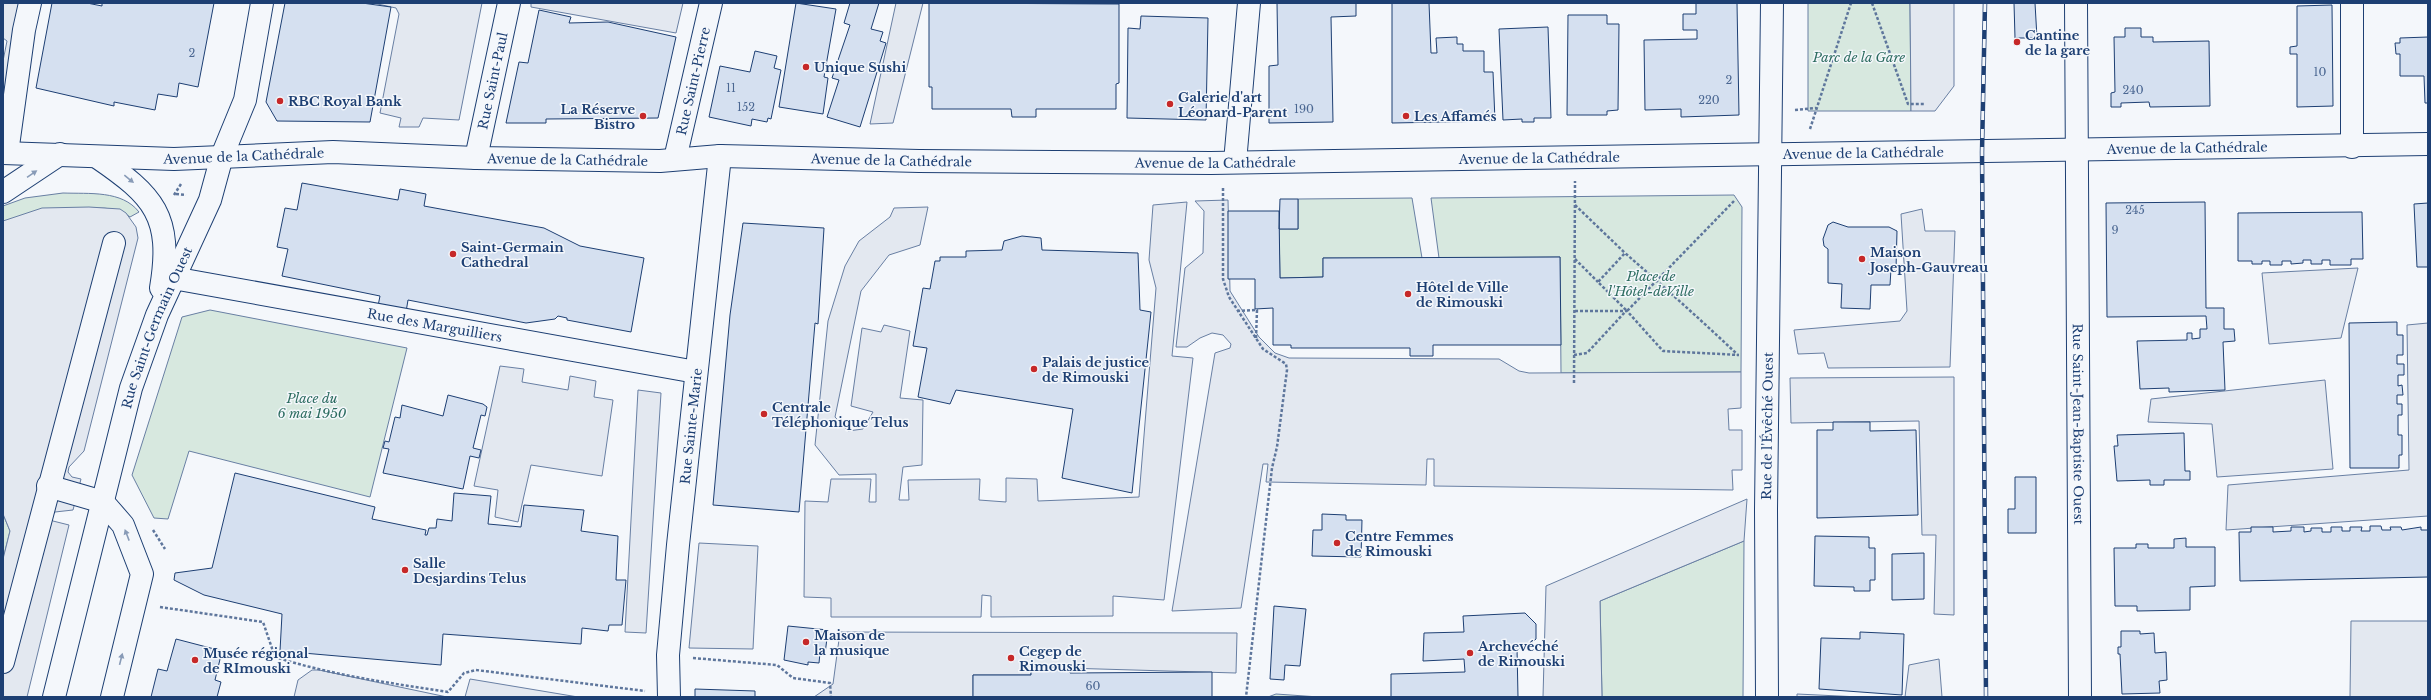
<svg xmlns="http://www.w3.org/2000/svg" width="2431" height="700" font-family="'Libre Baskerville',serif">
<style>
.green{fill:#d7e8df;stroke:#687fa3}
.parking{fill:#e3e8f0;stroke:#687fa3}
.building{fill:#d5e0f0;stroke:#1d3f73}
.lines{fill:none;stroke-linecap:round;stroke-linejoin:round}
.minor-casing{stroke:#1d3f73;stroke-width:24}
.major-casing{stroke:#1d3f73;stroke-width:24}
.path{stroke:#5e769c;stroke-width:2.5;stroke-dasharray:3 2;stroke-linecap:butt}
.minor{stroke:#f4f7fb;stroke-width:22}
.major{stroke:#f4f7fb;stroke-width:22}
.rail-casing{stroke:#1d3f73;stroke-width:4.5}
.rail{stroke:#f4f7fb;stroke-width:3;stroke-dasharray:9;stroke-linecap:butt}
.oneway{fill:#889bb7}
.poi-dot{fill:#c62828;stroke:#f4f7fb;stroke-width:1.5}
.labels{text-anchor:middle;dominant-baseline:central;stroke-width:3;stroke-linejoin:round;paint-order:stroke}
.number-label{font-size:11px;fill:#4b6792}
.poi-label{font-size:13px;font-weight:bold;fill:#1d3f73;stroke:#f4f7fb;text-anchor:start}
.park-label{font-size:13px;font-style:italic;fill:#2c6c60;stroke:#f4f7fb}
.street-label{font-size:13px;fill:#1d3f73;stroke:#f4f7fb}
</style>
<rect width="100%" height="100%" fill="#f4f7fb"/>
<!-- green -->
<path class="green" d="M1808 3H1910L1911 111H1808Z
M63 193C89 194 122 190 139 212L130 217C108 196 32 217 3 222V206L25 198Z
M1734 195 1742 207 1741 372 1561 373 1560 257 1439 258 1431 198Z
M1412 198 1422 258H1323V277L1280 278 1279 229H1298V199Z
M210 310 407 348 370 497 189 451 168 519 154 518 132 475 182 317Z
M3 514 10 531 3 559Z
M1744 541 1743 697H1602L1600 601Z
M1276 694 1319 697H1268Z"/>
<!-- parking -->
<path class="parking" d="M3 3H38L3 111V61L7 41 3 38Z
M373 3H482L459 120 423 118 419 127H399L401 118 380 113 399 14 396 8Z
M531 3H683L676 33 531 7Z
M896 3H923L893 123 870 124Z
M1910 3H1954V86L1935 111H1911Z
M1228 200 1230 291 1259 337 1275 353 1289 358 1499 359 1519 371 1529 373 1741 372V408L1728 409 1729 430H1742V470H1732L1733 490 1434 486V459H1427L1426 485 1266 482 1268 464H1263L1241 608 1172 611 1215 353 1230 348 1231 344 1223 335 1212 333 1200 338 1187 347H1176L1185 268 1203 253 1204 211 1195 201Z
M1187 202 1172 356 1193 358 1164 600 1113 596V616L991 617V596L982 595 981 617H831V598L804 597 805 501 828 502 831 479H871L869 502H876V474L839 475 815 445 828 321 845 266 859 241 890 217 894 208 928 207 920 245 889 255 861 291 835 417 848 431 863 429 873 412 851 406 862 328 881 332 884 325 910 331 900 398 923 400 922 465 903 467 899 500H909L908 480 980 479 979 500 1006 502V478L1037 479 1038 501 1139 497 1156 288 1149 260 1153 205Z
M89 207 120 209 126 213 136 227 138 238 84 451 69 467 68 472 72 477 81 479 73 510 55 512 50 518 53 521 69 525 27 697H3V559L10 531 3 514V221L42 208Z
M1922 209 1925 231H1955L1950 367 1828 368 1824 353 1798 354 1794 330 1900 321 1907 311 1901 214Z
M2358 268 2341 338 2269 344 2262 273Z
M2428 323V516L2226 530 2228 485 2409 470 2407 325Z
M500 366 524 369 522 382 568 390 570 376 596 381 594 397 613 400 602 476 531 465 518 522 495 517 498 490 474 486Z
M1954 377V615L1934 614 1936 535H1922L1919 421 1791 423 1790 378Z
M2325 380 2333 469 2217 477 2212 424 2148 422 2151 399Z
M638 390 661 393 646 633 625 632Z
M1747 499 1744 541 1600 601 1602 697H1543L1546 586Z
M699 543 758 546 753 649 689 648Z
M2351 621H2428V697H2350Z
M840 632 1237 633 1236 673 1031 667V675H973V697H814L833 684Z
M1939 659 1942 697H1905L1909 665Z
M312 670H319L447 697H294L298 680Z
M470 679 578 697H465Z
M1797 694 1860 697H1797Z"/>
<!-- building -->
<path class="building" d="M52 3H87L102 6V3H214L198 87 179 83 177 97 158 94 155 110 114 102V106L36 88Z
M285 3H362L391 7 370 122 277 121 266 102Z
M796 3 836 9 824 77 828 78 823 114 779 107Z
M850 3H879L871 29 883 32 880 41 886 43 860 127 827 117 839 80 832 78 850 25 844 23Z
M929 3 1119 4V83L1116 84V109H1036V117H1012L1011 109H932V87H929Z
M1277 3H1356V16L1331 17 1333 122 1269 123V66L1278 65Z
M1392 3H1429L1431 53H1437L1436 38 1457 37V44H1463V51H1484V72H1493L1495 121 1392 123Z
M1696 3H1737L1739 115 1681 117V109L1645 110 1644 40 1697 39V30H1683V14H1696Z
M2014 3H2035L2037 38H2015Z
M2332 5 2333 106 2297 107V54H2290V47L2297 46V6Z
M539 10 571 17 569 23 608 22 676 37 658 118 546 119V123H506L519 62 528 63Z
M1568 15H1607V24H1619L1618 110 1607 111V115H1567Z
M1141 16 1208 18 1206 120 1127 118 1128 28 1140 29Z
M1548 27 1551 118H1534V122H1522V119L1503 120 1499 29Z
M2125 28H2141V37H2153V42L2209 41 2210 106 2150 107 2149 102 2121 103V107H2111V93L2115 92 2114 37H2125Z
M2428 37V103H2425L2424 76H2400V54H2396L2395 43H2400V38Z
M755 51 777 56 774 68 781 70 771 119 768 118 767 122 752 119 751 126 709 117 720 66 750 72Z
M302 183 398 200 400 189 426 194 424 206 544 228 580 246 644 258 631 332 567 320V318L558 316 555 319 526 323 408 300 406 312 378 306 380 296 282 276 288 249 277 247 285 208 297 210Z
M1280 199H1298V229H1279Z
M2205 202 2206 308H2224V329H2234L2235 341 2223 342 2225 390 2169 392V388L2140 389 2137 341 2187 340V333H2192V339L2200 338V329H2207L2206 316 2107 317 2106 203Z
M2428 203V267H2417L2414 204Z
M1228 211H1279L1280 278 1323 277V258L1560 257 1561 345H1433V356H1410V348H1291V345H1273V308L1255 309V279H1228Z
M2362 212 2363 259H2351V265H2330V260H2322V264H2311V260H2303V263L2291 264V261H2282V265H2270V261H2262V264H2252V261H2238V213Z
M1833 222 1848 227H1889L1897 231 1896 269H1891L1890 285H1871L1870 309 1841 308 1842 284 1828 283V249L1824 246 1823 239 1828 225Z
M743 223 824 228 818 324 815 323 799 512 713 505 730 315Z
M1022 236 1041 238 1042 250 1138 253 1140 310 1151 312 1132 493 1062 478 1073 409 956 390 950 404 918 397 927 348 913 346 923 288 930 289 935 261H940V257H966V251L1002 250 1004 241Z
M2397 322V335H2403V355H2397V364H2404V375H2398V386L2402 385 2403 395H2397V404H2402V415H2398V435H2402V455H2399V468H2350L2349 323Z
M448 395 483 404 487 407 485 416 481 415 473 448 481 450 479 458 470 456 463 489 383 473 389 449 383 448 385 441 389 442 395 417 400 418 402 405 443 416Z
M1833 422H1870V431L1916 430 1918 515 1817 518V430H1833Z
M2184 433 2185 471H2190V480H2164V485H2150V480L2117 481 2114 446H2118L2117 435Z
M235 473 375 507 372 519 426 530 425 535H427L429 528H436L437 519 452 521 454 493 491 496 488 524 521 527 524 505 584 510 581 531 618 536 616 580H626L622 625H609L608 631 582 628 581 644 443 634 441 665 280 651 282 614 204 595 174 580 175 573 212 568Z
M2015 477H2036V533H2008V509H2015Z
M1322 514 1346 515V520H1362L1361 557 1312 556 1313 530H1322Z
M2370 526H2381L2382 530H2391L2390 527H2401L2402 530 2421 527V530H2428V577L2240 581 2239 532H2251V527H2273V532L2291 531V527H2304V532L2311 531V528H2322V532H2331V527H2342V531H2350V527H2362L2361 531H2370Z
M1815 536 1869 537V548H1875V580H1870V591H1854V587L1814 586Z
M2186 538V547H2215V586L2190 587V610L2137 611V606H2115L2114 548H2136V544H2148V548H2174V539Z
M1924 553V599L1892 600V554Z
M1274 606 1306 609 1300 666 1285 665 1284 680 1270 679Z
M1525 613 1536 624V639L1526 648H1517L1518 697H1391V674L1465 672 1464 659 1423 661 1424 633 1464 632 1463 616Z
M788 626 828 630 825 654 820 653 819 663 808 662V665L784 660Z
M2121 631H2140V634L2154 633 2155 653 2166 652 2167 680 2159 681 2160 693 2122 694 2120 654H2118V647H2121Z
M1860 632 1904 634 1902 695 1819 689 1821 638 1860 639Z
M176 639 222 651 215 680 221 682 217 697H151L158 669 167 671Z
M1031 667H1070V673L1212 672V697H973V675H1031Z
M695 689 755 691V697H695Z"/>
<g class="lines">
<defs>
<g id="minor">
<path id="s1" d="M2076 3 2080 697"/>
<path d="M2352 147V3"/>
<path id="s2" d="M3 153 174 159 333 152 476 158 660 161 720 156 919 161 1211 163 2428 144"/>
<path d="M7 153 24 30 30 3"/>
<path d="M97 157C154 196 173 216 161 288"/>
<path id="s3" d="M476 158 509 3"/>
<path id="s4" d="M675 159 711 3"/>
<path d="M1235 162 1249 3"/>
<path id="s5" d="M173 278 696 372"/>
<path d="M48 486 103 502 123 525 142 574 112 697"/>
<path d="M3 662 114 243"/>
<path id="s6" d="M54 697 131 388 157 315 210 200 222 156 245 100 262 3"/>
<path id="s7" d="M669 697 668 655 678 545 720 156"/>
<path id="s8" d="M1767 697 1766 510 1772 3"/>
</g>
<path id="major" d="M3 192 60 154"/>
</defs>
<!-- minor casing -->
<use href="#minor" class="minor-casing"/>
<!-- major casing -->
<use href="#major" class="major-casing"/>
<!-- path -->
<path class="path" d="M1872 3 1908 104H1924
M1795 110 1816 108
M1810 129 1851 3
M1223 188V279L1229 297 1263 349 1286 364 1287 370 1277 447 1272 468 1246 697
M176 194 186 195
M174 195 181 184
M1734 201 1627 311 1598 282 1625 253C1663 286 1701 320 1738 355
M1575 205 1625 253
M1575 259 1598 282
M1237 311 1257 310 1256 339
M1575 311H1627L1663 351 1739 355
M1574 355 1587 353 1626 311
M1574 383 1575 181
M153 530 165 549
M160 607 263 622 275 657C331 675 390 683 448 692L464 673 476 670 645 691
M693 658 777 665 793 678 830 683 831 697"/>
<!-- minor -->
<use href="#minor" class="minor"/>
<!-- major -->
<use href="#major" class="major"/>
<defs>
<path id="rail" d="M1985 3 1982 152 1986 697"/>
</defs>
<!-- rail casing -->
<use href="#rail" class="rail-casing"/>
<!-- rail -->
<use href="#rail" class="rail"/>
</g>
<!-- one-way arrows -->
<defs><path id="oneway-solid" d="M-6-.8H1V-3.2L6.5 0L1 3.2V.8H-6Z"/></defs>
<g class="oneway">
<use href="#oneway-solid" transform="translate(32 174) rotate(-34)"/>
<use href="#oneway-solid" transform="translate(129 179) rotate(39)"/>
<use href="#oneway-solid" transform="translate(127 535) rotate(-111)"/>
<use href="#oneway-solid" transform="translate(121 659) rotate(-76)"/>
</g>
<!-- markers -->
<g class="poi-dot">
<circle cx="2017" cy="42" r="4"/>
<circle cx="806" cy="67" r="4"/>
<circle cx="280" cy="101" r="4"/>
<circle cx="1170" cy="104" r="4"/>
<circle cx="643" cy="116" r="4"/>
<circle cx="1406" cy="116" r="4"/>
<circle cx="453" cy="254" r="4"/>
<circle cx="1862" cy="259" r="4"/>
<circle cx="1408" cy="294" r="4"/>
<circle cx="1034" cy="369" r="4"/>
<circle cx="764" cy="414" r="4"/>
<circle cx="1337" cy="543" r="4"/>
<circle cx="405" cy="570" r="4"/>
<circle cx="806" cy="642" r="4"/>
<circle cx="1470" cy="653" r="4"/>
<circle cx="1011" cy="658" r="4"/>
<circle cx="195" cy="660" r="4"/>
</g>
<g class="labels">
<!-- number labels -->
<g class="number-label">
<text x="192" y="53">2</text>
<text x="2320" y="72">10</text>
<text x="1729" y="80">2</text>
<text x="731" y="88">11</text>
<text x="2133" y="90">240</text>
<text x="1709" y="100">220</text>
<text x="746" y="107">152</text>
<text x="1304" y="109">190</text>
<text x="2135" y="210">245</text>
<text x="2115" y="230">9</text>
<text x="1093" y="686">60</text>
</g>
<!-- poi labels -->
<g class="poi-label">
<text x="2025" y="35">Cantine<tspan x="2025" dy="15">de la gare</tspan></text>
<text x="814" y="67">Unique Sushi</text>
<text x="1178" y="97">Galerie d'art<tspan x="1178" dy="15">Léonard-Parent</tspan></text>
<text x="288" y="101">RBC Royal Bank</text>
<text x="635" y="109" text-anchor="end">La Réserve<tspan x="635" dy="15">Bistro</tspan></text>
<text x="1414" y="116">Les Affamés</text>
<text x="461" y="247">Saint-Germain<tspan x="461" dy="15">Cathedral</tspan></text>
<text x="1870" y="252">Maison<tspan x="1870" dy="15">Joseph-Gauvreau</tspan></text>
<text x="1416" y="287">Hôtel de Ville<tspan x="1416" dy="15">de Rimouski</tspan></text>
<text x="1042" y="362">Palais de justice<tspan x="1042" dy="15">de Rimouski</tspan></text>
<text x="772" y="407">Centrale<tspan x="772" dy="15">Téléphonique Telus</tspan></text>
<text x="1345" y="536">Centre Femmes<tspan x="1345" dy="15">de Rimouski</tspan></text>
<text x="413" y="563">Salle<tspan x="413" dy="15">Desjardins Telus</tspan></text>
<text x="814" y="635">Maison de<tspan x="814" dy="15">la musique</tspan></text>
<text x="1478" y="646">Archevéché<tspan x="1478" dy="15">de Rimouski</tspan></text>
<text x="1019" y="651">Cegep de<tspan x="1019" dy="15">Rimouski</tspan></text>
<text x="203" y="653">Musée régional<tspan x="203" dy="15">de RImouski</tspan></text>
</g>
<!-- park labels -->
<g class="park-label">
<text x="1859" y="57">Parc de la Gare</text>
<text x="1651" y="276">Place de<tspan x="1651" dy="15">l'Hôtel-deVille</tspan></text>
<text x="312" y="398">Place du<tspan x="312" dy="15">6 mai 1950</tspan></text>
</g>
<!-- street labels -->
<g class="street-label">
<text stroke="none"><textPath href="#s3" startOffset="79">Rue Saint-Paul</textPath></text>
<text stroke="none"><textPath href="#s4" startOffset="80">Rue Saint-Pierre</textPath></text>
<text stroke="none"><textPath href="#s2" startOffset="2185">Avenue de la Cathédrale</textPath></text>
<text stroke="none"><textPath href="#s2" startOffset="1861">Avenue de la Cathédrale</textPath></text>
<text stroke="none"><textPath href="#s2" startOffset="241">Avenue de la Cathédrale</textPath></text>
<text stroke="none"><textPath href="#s2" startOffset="565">Avenue de la Cathédrale</textPath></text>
<text stroke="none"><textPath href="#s2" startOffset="1537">Avenue de la Cathédrale</textPath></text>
<text stroke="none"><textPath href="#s2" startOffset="889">Avenue de la Cathédrale</textPath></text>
<text stroke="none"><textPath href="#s2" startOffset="1213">Avenue de la Cathédrale</textPath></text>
<text stroke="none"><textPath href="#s5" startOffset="266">Rue des Marguilliers</textPath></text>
<text stroke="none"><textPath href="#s6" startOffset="384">Rue Saint-Germain Ouest</textPath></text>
<text stroke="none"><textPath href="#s1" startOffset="421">Rue Saint-Jean-Baptiste Ouest</textPath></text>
<text stroke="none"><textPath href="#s7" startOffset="272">Rue Sainte-Marie</textPath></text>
<text stroke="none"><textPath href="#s8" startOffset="271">Rue de l'Évêché Ouest</textPath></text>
</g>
</g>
<!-- border -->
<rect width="2431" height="700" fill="none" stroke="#1d3f73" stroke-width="8"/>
</svg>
